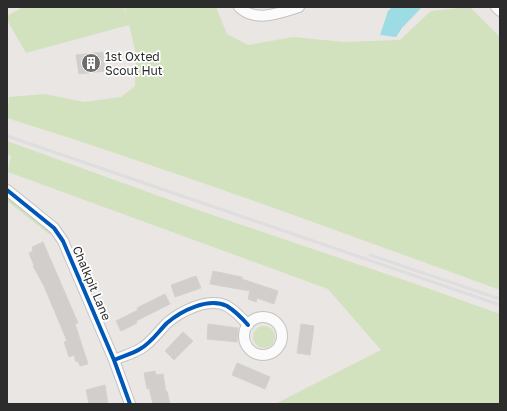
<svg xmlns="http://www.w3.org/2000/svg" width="507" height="411" font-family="'Golos Text',sans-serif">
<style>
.green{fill:#d2e2bf}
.water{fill:#9ddce4}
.building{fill:#d1cecc;stroke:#d4d2cf}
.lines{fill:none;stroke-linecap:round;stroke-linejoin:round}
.minor-casing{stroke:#c4c3c3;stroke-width:12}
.minor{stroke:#fcfbfb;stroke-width:10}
.rail{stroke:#dedee0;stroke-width:3}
.cycleway-casing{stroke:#fff;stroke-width:6}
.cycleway{stroke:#0057b8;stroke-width:4}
.labels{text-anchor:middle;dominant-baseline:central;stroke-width:3.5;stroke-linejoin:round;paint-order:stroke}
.poi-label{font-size:12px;fill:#2c2c2c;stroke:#fff;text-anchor:start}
.street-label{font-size:12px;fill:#2c2c2c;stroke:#fff}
</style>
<rect width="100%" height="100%" fill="#e9e6e3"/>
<!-- green -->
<path class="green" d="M23 7H123L127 16 124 7H216L227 34 248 45 293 37 344 42 400 40 431 11 470 7 500 37V290C336 230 173 170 7 118L9 97 45 94 84 102 121 97 135 86 136 54 129 25 26 53 7 20V16Z
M7 141 192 208 413 283 500 314V404H275L381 350 328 289 8 172 11 156 7 154Z
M7 196 52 231 51 233 49 234 7 201Z
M253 337a11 11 0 1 1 22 0a11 11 0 1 1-22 0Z"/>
<!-- water -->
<path class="water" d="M392 7H422L402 28 396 37 380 35 388 11Z"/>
<!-- building -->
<path class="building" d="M103 52 105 71 79 74 76 55Z
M43 242 78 323 75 324 88 364 80 366 78 361 76 362 74 355 69 357 64 342 67 341 44 286 33 266 34 265 29 253 33 251 32 247Z
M213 271 242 277V279L278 291 274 304 257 298 256 302 248 299 250 291 210 284Z
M196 276 201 288 175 297 171 285Z
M165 294 170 304 136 321 137 323 121 331 116 321 138 310 137 308Z
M208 324 238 328 237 342 207 339Z
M301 324 314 326 310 355 297 353Z
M183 332 193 341 174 360 165 351Z
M237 363 270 377 265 389 232 375Z
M155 371 156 375 163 374 166 392 167 391 170 404H153L149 388 147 389 144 373Z
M105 385 108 404H89L86 390Z"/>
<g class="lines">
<defs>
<path id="minor" d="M239 7C255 23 280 13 299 7
M496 7 500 11
M7 190 54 228 63 241 114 360 130 404
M244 336a19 19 0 1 1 38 0a19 19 0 1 1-38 0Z
M114 360C123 356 132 354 140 349 151 343 158 332 167 323 181 311 208 297 227 306 235 311 242 318 248 325"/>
</defs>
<!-- minor casing -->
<use href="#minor" class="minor-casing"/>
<!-- minor -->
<use href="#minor" class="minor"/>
<!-- rail -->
<path class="rail" d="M7 136 500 305
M370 255 500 299"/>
<defs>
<path id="cycleway" d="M7 190 54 228 63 241 114 360 130 404
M114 360C123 356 132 354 140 349 151 343 158 332 167 323 181 311 208 297 227 306 235 311 242 318 248 325"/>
</defs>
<!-- cycleway casing -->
<use href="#cycleway" class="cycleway-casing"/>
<!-- cycleway -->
<use href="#cycleway" class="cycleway"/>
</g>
<!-- icons -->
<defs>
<symbol id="building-disc" viewBox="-11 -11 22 22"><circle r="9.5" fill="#6e6d6c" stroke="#fff"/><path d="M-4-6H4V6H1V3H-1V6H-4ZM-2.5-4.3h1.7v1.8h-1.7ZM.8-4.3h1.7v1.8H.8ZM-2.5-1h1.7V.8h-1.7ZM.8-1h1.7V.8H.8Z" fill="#fff"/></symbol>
</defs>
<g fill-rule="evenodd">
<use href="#building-disc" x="80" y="52" width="22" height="22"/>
</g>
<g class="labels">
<!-- poi labels -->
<g class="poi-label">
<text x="105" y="56">1st Oxted<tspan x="105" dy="14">Scout Hut</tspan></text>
</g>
<!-- street labels -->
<g class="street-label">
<text transform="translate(92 283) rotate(67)">Chalkpit Lane</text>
</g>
</g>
<!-- border -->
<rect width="507" height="411" fill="none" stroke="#2c2c2c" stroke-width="16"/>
</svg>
